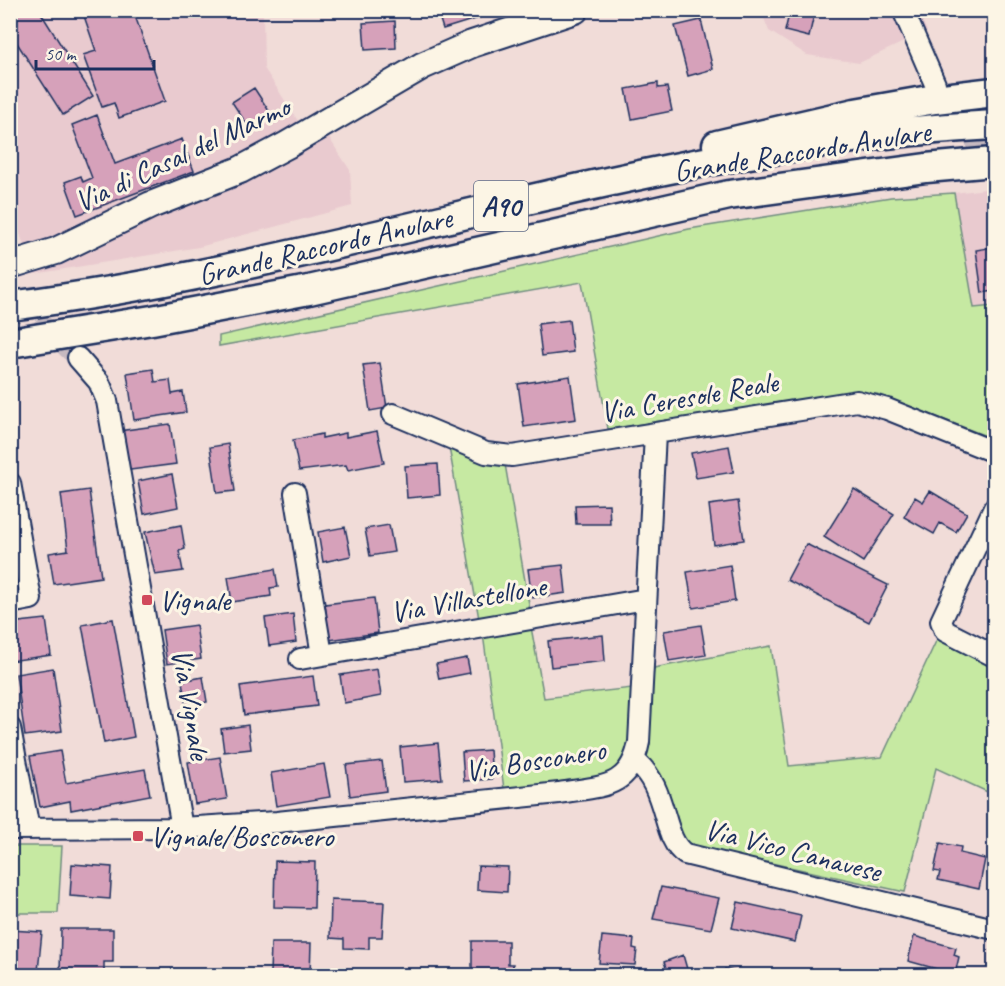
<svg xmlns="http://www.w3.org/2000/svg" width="1005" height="986" font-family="Caveat,sans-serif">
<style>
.built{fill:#e9cacf}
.green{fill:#c6e9a2;stroke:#708c80;stroke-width:1.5}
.building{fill:#d6a1ba;stroke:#1b2f5e;stroke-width:1.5}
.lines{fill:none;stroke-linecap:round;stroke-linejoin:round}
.minor-tunnel{stroke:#c6b9c0;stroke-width:20;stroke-dasharray:20 10;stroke-linecap:butt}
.minor-casing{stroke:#1b2f5e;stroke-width:24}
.major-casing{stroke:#1b2f5e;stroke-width:30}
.highway-casing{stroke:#1b2f5e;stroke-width:33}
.minor{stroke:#fcf5e5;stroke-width:20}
.major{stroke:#fcf5e5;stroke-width:26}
.highway{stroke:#fcf5e5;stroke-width:28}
.poi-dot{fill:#d1495b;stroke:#fcf5e5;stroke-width:2}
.labels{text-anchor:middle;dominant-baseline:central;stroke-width:6;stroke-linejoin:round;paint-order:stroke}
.shield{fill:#fcf5e5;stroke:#5e6a86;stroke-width:1.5}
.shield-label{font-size:28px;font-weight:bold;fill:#1b2f5e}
.street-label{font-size:30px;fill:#1b2f5e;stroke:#fcf5e5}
.poi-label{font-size:30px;fill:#1b2f5e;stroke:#fcf5e5;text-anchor:start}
</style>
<rect width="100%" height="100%" fill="#f1dcd8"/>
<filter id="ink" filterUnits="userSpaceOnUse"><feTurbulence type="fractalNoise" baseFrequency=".0167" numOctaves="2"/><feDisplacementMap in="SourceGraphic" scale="12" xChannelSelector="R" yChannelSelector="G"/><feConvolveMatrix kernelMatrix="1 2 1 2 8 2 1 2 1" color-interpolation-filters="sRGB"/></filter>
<g filter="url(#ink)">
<!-- built -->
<path class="built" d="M10 11H263L264 68 309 138 327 135 350 170 352 206 199 247 34 274 11 208Z
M761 11H918L927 31 859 63 807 55 769 31Z
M994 188V306L974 309 954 193Z"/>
<!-- green -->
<path class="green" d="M954 193 974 308 994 306V439L877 394 845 393 608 429 582 282 219 346V336L689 229 891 197Z
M449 447 505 464 530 610 479 619Z
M531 627 544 698 632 688 628 751 624 763 606 776 504 789 483 634Z
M938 637 994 664V795L936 768 905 892 684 844C677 811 664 781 645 754L654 668 771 646 789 766 882 757Z
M11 846H62L58 913H11Z"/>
<!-- building -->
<path class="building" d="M22 10H39L93 96 63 115 10 32V18Z
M82 10H133L165 101 119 118 114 103 102 107 83 55 96 51Z
M437 10H480L482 17 443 29Z
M790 10H815L809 37 785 31Z
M701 20 713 69 688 76 675 26Z
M395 21 396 48 365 50 363 23Z
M658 83V88L667 87 672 111 632 119 626 89Z
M254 88 271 114 249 128 232 102Z
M97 115 115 164 182 139 194 171 77 215 65 182 81 176 83 182 92 178 72 125Z
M994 247V291L982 293 976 250Z
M569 320 573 352 542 356 538 324Z
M380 363 387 408 370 411 363 365Z
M153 369 155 382 170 380 172 394 183 392 186 412 134 420 127 373Z
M570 376 576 419 524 427 518 384Z
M170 424 176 464 123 471 118 431Z
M377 431 384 463 348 470 346 465 299 471 293 440 322 434V438L346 433V437Z
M228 444 235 491 217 493 210 447Z
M729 446 734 472 696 478 691 453Z
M438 464 440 495 407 498 405 466Z
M172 474 178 507 144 514 138 481Z
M854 489 894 514 863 562 824 537Z
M89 490 101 577 54 584 49 553 68 550 61 494Z
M930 491 967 513 956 532 940 523 934 534 904 517 915 497 923 502Z
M738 501 744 540 714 545 709 505Z
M609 504 610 524H576L575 505Z
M181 525 185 549 179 551 183 571 155 575 145 532Z
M389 525 394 552 370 556 365 529Z
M345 527 351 556 323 562 318 532Z
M806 544 888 585 869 622 787 580Z
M563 565 566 593 532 598 528 569Z
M730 565 735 601 693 608 687 572Z
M275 569 278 587 270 588 271 596 232 602 228 577Z
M374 598 378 633 329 640 325 604Z
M293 614 296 642 269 646 265 618Z
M46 619 51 655 10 661V623Z
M113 619 134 737 104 743 82 625Z
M196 625 201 659 167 664 162 630Z
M701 625 706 655 669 661 664 631Z
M603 635 605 661 551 667 548 641Z
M467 658 470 673 439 679 436 664Z
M53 668 62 731 25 736 16 674Z
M377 669 381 696 344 703 340 675Z
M313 676 317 706 244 715 240 686Z
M203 677 207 702 186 706 182 681Z
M248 725 251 749 224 752 221 729Z
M438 743 442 779 403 782 400 747Z
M490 750 492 779 464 781 462 752Z
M60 751 66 783 145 769 150 795 71 810 70 801 40 807 30 756Z
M220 757 227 799 195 804 188 762Z
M382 761 386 791 350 796 346 765Z
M324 764 330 797 276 806 271 773Z
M940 843 961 847 960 853 985 859 979 889 938 880 940 872 934 871Z
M275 861 315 862 314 908 274 907Z
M72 864 112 867 110 899 70 896Z
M478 866 508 867 507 892 477 890Z
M661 887 719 898 711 929 653 919Z
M331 900 384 902 382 937H369V949L344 948V939L330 938Z
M738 902 801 916 795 942 732 928Z
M61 929H113V962H104V974H60Z
M10 930 42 932 38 971 10 968Z
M602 936 634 939 633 948 637 949 635 965 599 963Z
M914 936 956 948 954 955 959 957 955 974 908 961Z
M472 941H508V964H513L512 976H472Z
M271 943H311L310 975 270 974Z
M683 955 689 976H669L664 962Z
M725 969 753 976H723Z"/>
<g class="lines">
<!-- minor-tunnel -->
<path class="minor-tunnel" d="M938 89 994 167
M15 299 78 358"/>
<defs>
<path id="minor" d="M903 10 935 84
M393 414 486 453 512 456 857 401 887 409 994 452
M10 483 31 599 10 603
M295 493 322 655
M994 508 941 621 945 631 994 656
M300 659 646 599
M10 728 29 829
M634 760C669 787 661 839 685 854L994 929
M182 828 277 822 559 793C600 786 630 790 639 742L655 434
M10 829 182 828 107 401 99 382 78 358"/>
<path id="major" d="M10 265 56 251 151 205 240 170 287 145 422 66 472 44 575 10"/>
<path id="highway" d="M717 145 855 113 935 99 994 92
M10 306C341 264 660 142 994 125
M10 343 152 320 309 290 729 195 926 168 994 162"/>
</defs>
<!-- minor casing -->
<use href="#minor" class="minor-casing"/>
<!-- major casing -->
<use href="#major" class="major-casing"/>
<!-- highway casing -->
<use href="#highway" class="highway-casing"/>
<!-- minor -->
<use href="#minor" class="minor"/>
<!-- major -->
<use href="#major" class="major"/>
<!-- highway -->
<use href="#highway" class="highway"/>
</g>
</g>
<!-- markers -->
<g class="poi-dot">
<rect x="141" y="594" width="12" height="12" rx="3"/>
<rect x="132" y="830" width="12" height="12" rx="3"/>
</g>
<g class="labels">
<!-- shield labels -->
<rect class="shield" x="474" y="181" width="54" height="50" rx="4.5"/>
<g class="shield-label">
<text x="501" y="206">A90</text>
</g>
<!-- street labels -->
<g class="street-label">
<text transform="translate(802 151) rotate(-9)">Grande Raccordo Anulare</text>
<text transform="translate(182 154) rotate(-25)">Via di Casal del Marmo</text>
<text transform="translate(325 246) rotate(-13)">Grande Raccordo Anulare</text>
<text transform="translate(689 397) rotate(-10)">Via Ceresole Reale</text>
<text transform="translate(468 599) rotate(-10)">Via Villastellone</text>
<text transform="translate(191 704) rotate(80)">Via Vignale</text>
<text transform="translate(535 760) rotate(-9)">Via Bosconero</text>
<text transform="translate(793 850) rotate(14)">Via Vico Canavese</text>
</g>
<!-- poi labels -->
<g class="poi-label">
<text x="159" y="600">Vignale</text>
<text x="150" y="836">Vignale/Bosconero</text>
</g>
</g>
<!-- margin -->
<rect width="1005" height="986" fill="none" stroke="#fcf5e5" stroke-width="36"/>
<rect x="18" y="18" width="969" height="950" fill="none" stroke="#1b2f5e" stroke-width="2" filter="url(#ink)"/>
<!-- scale -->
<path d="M36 60v9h118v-9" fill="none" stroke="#1b2f5e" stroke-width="3"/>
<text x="45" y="60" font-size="18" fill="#1b2f5e" stroke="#fcf5e5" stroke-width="4.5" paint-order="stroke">50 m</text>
</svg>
